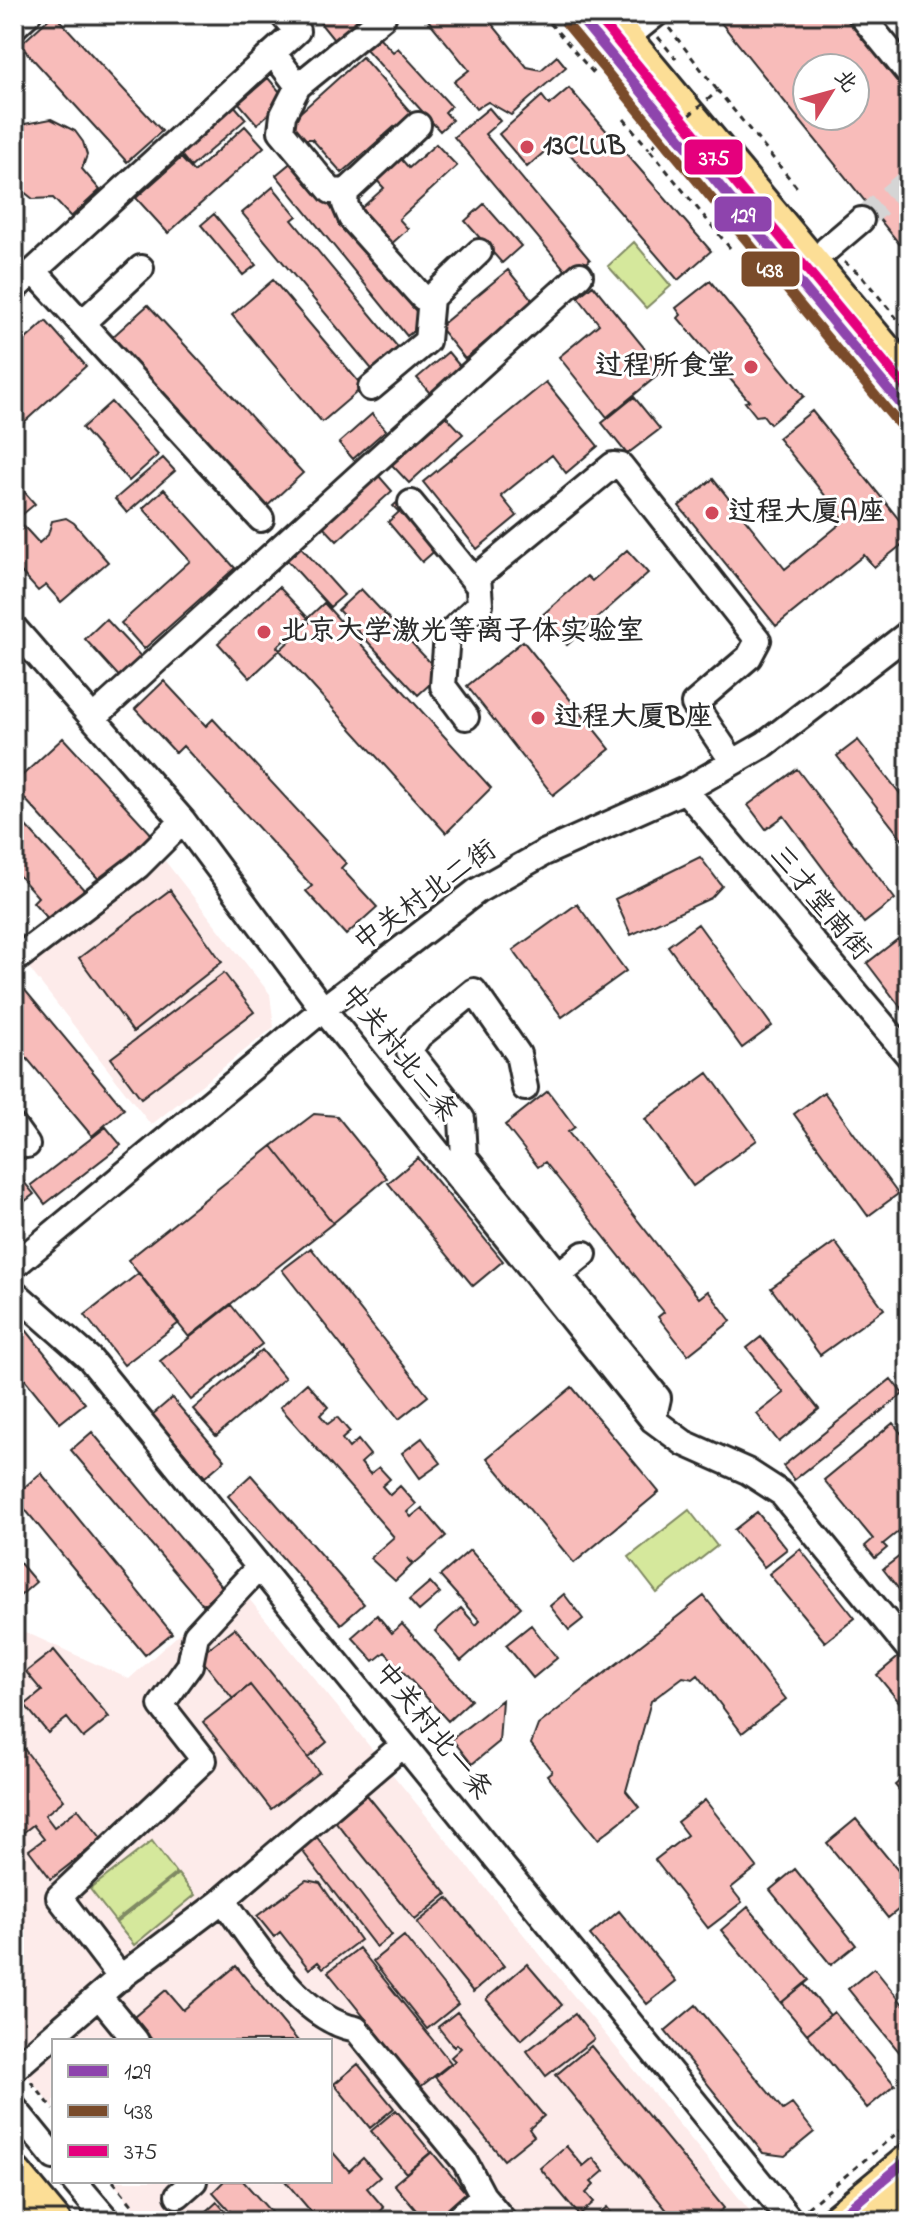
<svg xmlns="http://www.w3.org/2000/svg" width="923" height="2235" font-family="'Indie Flower','LXGW WenKai TC',sans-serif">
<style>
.built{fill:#fdebea}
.green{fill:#d5e89c;stroke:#808a64;stroke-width:2}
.building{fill:#f8bcba;stroke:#2b2b2b;stroke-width:2;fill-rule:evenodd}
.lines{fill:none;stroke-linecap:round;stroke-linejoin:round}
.minor-tunnel{stroke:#d5d5d5;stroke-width:24;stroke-dasharray:24 12;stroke-linecap:butt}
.minor-casing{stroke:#2b2b2b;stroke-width:30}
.major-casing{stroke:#2b2b2b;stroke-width:36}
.highway-casing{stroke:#2b2b2b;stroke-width:40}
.path{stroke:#2b2b2b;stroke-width:3;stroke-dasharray:6 6;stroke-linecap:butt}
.minor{stroke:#fff;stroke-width:24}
.major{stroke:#fcde96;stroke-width:30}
.highway{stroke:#fcde96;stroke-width:34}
.path-bridge{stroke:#2b2b2b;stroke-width:3;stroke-dasharray:6 6;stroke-linecap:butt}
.bus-1-casing{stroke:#fff;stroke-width:16}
.bus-2-casing{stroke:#fff;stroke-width:16}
.bus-3-casing{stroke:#fff;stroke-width:16}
.bus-1{stroke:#8e44ad;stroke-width:10}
.bus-2{stroke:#7a4b2a;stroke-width:10}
.bus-3{stroke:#e5007d;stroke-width:10}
.poi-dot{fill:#d1495b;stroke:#fff;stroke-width:3}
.labels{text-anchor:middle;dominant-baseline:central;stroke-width:6;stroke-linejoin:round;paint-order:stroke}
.poi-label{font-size:28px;font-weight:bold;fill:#2b2b2b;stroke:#fff;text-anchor:start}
.street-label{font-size:28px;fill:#2b2b2b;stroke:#fff}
.line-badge{stroke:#fff;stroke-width:3}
.badge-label{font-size:22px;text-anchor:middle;font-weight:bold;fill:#fff}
</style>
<rect width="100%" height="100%" fill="#fff"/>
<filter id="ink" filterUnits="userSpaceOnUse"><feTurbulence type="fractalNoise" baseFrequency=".0125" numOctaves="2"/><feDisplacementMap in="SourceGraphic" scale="16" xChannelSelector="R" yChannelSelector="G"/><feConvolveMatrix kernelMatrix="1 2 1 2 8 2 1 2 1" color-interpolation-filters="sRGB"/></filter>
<g filter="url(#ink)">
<!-- built -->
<path class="built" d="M165 861 270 994 274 1027 151 1125 29 968Z
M236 1583 749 2210 737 2221H144L112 2181H330V2041H54V2109L14 2059V1627L129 1679Z"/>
<!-- green -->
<path class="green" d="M634 242 671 286 646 308 608 266Z
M689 1510 717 1546 657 1593 629 1557Z
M152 1841 176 1873 115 1921 90 1889Z
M178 1874 195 1895 134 1945 116 1923Z"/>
<!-- building -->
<path class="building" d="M54 14 162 131 127 162 20 45Z
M313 14H352L362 26 338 45Z
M423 14H484L527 67 541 70 557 56 566 67 511 115 488 102 476 109 454 82 469 70Z
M714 14H850L909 87V256ZM807 68H855V116H807Z
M378 36 393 52 398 48 451 106 445 112 452 120 440 131 365 48Z
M362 57 415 117 398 132 394 127 342 173 312 139H301L292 126 295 117Z
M268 78 286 99 257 124 239 103Z
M569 88 711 251 678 280 558 140 527 167 499 134 542 96 549 105Z
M233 104 246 119 191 167 179 152Z
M489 108 500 121 485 134 590 260 571 277 454 137Z
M51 119 75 131 83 142 87 155 82 169 100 190 71 217 53 198 33 199 14 184V135L25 124Z
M245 126 264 147 168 233 136 198 181 158 194 172Z
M436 144 457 166 399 219 408 229 389 246 358 211 384 188 372 175 396 153 409 168Z
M293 161 425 322 407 336 276 175Z
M273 187 297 216 292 220 401 351 375 373 242 213Z
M484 204 521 246 502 263 465 221Z
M214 214 256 265 243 275 201 225Z
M508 270 534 302 465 359 439 327Z
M273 280 363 387 322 422 232 315Z
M710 281 804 396 770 424 763 415 756 416 745 402 749 401 678 318 681 315 676 308Z
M593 285 663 371 607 417 559 357 599 324 578 297Z
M148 305 303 473 264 509 109 340Z
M46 321 86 366 21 425 14 417V350Z
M448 352 464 371 434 398 417 378Z
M546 382 598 446 566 473 552 455 501 496 517 516 477 549 423 482Z
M634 397 660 429 627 454 602 423Z
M111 402 158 455 129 481 82 428Z
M812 411 909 532V539L874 567 864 555 776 626 679 506 713 479 785 569 845 520 778 438Z
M372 414 386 430 353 459 339 443Z
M446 416 463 434 409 483 392 465Z
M163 458 175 471 127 513 115 499Z
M378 475 392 491 337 541 322 525Z
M14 480 35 504 17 519 39 543 48 535 52 521 66 518 74 523 108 562 61 602 46 585 38 591 14 564Z
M164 489 235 568 144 649 121 623 190 561 143 508Z
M402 498 439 547 422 562 388 522 399 512 393 506Z
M301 547 344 595 330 607 287 560Z
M627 550 648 573 567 645 541 616 587 576 592 581Z
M279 587 311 621 250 678 218 643Z
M361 589 441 674 418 695 338 610Z
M324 603 491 788 446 833 277 647Z
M106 619 146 662 124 682 85 639Z
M523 641 610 749 553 795 467 686Z
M164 681 206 726 213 719 346 863 341 868 377 907 346 935 306 891 312 886 183 746 176 753 135 709Z
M63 738 155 838 104 885 14 787V783Z
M858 740 909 805V848L837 756Z
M797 769 895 899 864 923 784 816 766 829 748 805Z
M14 813 87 893 53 924 33 902 38 897 14 870Z
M700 857 722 886 711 898 631 935 615 899Z
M170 890 222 962 133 1032 79 958Z
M577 904 626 971 562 1017 513 950Z
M698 924 772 1026 742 1048 668 946Z
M898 939 909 953V1010L905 1013 867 963Z
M224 973 254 1012 141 1098 111 1058Z
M14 977 124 1109 92 1136 14 1043Z
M708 1073 757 1140 693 1186 645 1119Z
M548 1091 575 1127 568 1132 699 1298 708 1291 731 1321 688 1355 658 1317 664 1312 545 1162 538 1167 505 1125Z
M824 1092 898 1194 868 1216 794 1114Z
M314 1114 337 1116 387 1178 333 1223 272 1146Z
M106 1127 121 1145 45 1204 31 1185Z
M272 1146 333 1223 189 1337 128 1260Z
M418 1158 503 1261 473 1286 388 1183Z
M14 1170 34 1194 14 1210Z
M835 1242 884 1309 820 1355 771 1288Z
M311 1248 428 1396 399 1419 282 1270Z
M139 1273 179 1323 124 1365 85 1315Z
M231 1305 262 1344 191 1400 160 1361Z
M14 1315 85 1403 60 1423 14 1366Z
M761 1337 819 1409 779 1442 757 1414 784 1393 747 1348Z
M262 1350 285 1378 216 1436 193 1409Z
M891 1379 903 1394 794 1480 783 1466Z
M307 1383 328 1407 320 1415 328 1424 337 1417 350 1432 342 1439 349 1448 358 1440 370 1455 361 1463 370 1474 379 1467 390 1479 382 1486 390 1495 400 1486 416 1504 407 1512 411 1517 422 1508 446 1536 414 1564 407 1558 412 1565 395 1581 370 1558 394 1537 280 1407Z
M572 1387 659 1492 574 1563 487 1458Z
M172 1398 225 1460 205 1477 152 1415Z
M893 1423 909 1443V1523L883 1544 887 1548 875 1558 865 1546 873 1539 824 1480Z
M92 1432 223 1588 203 1605 71 1450Z
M422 1438 441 1463 420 1478 402 1453Z
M41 1473 172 1633 145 1655 14 1496Z
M251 1475 364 1604 341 1624 228 1496Z
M757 1512 787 1549 764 1567 734 1530Z
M800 1549 855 1618 825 1642 769 1574Z
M909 1549V1602L883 1569Z
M470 1550 521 1607 461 1661 435 1631 461 1608 476 1625 480 1621 440 1576Z
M14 1556 36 1582 14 1601Z
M430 1582 440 1593 419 1611 409 1600Z
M564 1594 583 1619 569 1630 550 1606Z
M704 1596 786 1699 742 1733 698 1675 693 1679 683 1677 651 1701 626 1791 639 1807 598 1839 547 1775 552 1771 531 1744 538 1725Z
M377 1615 392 1633 402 1624 471 1700 448 1721 385 1652 374 1661 352 1637Z
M531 1625 557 1658 533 1678 506 1645Z
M235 1628 327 1742 308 1758 250 1685 233 1699 199 1656Z
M54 1650 109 1717 83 1738 67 1718 48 1733 25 1705 42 1691 26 1672Z
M901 1655 909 1664V1714L877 1675Z
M250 1685 319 1772 271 1809 203 1722Z
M502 1700 499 1742 472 1764 452 1739Z
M14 1736 64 1800 45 1815 54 1827 78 1809 102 1839 51 1879 29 1850 44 1839 33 1825 20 1835 14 1827Z
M909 1773V1802L895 1785Z
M367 1795 447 1894 415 1920 335 1821Z
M705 1800 757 1867 731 1888 742 1902 708 1928 655 1860 687 1835 677 1822Z
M856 1819 909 1884V1901L888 1918 827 1843Z
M316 1836 392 1935 376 1947 300 1848Z
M795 1869 856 1945 831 1965 770 1890Z
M306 1880 320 1883 360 1940 323 1968 318 1962 309 1969 280 1932 274 1937 257 1916Z
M448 1898 504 1966 473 1992 417 1923Z
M748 1907 809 1980 781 2003 721 1930Z
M619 1911 676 1981 647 2004 590 1935Z
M404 1936 458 2004 427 2029 373 1961Z
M359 1948 451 2063 420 2087 328 1972Z
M527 1964 562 2005 521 2040 486 1999Z
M236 1966 298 2041H153L134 2017 166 1990 183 2010Z
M874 1968 909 2012V2064L848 1989Z
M804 1984 830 2015 807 2034 781 2003Z
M696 2005 783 2110 792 2104 814 2132 785 2156 763 2153 665 2031Z
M457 2012 544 2116 529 2129 534 2136 504 2160 435 2077 455 2061 451 2057 461 2048 457 2044 454 2047 438 2027Z
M834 2012 895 2085 867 2108 807 2034Z
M575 2014 594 2039 546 2076 527 2051Z
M591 2046 724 2208 708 2221H661L670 2214 556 2075Z
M358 2064 394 2108 370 2128 334 2084Z
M396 2110 431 2152 406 2173 371 2131Z
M566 2146 583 2166 593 2158 604 2171 591 2182 594 2185 586 2193 594 2202 579 2215 540 2168Z
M330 2149 349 2171 363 2158 380 2177 367 2188 384 2208 369 2221H319L285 2181H330Z
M432 2152 471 2199 444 2221H425L394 2184Z
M224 2181H243L279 2221H239L213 2192Z
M217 2202 234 2221H196Z
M607 2207 618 2221H590Z"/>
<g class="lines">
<!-- minor-tunnel -->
<path class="minor-tunnel" d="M861 220 909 180"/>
<defs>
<path id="minor" d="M860 14 909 74
M14 27 28 14
M626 38 656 14
M273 53 298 86 283 115 281 131 331 191 346 192 418 125
M298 86 383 17 381 14
M346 192 345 204 351 218 422 297 431 298 479 252
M827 249 861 220
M34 271 261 519
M14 289 297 31 282 14
M82 323 141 268
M371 388 427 341 431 298
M411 503 477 584
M14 628 183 821 323 1009 653 1420 684 1443 747 1471 781 1493 909 1649
M466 717 443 686 447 635 480 604 478 576 613 465 621 466 758 640 749 657 694 704 733 762
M93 718 580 275
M685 790 909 1056
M14 951 19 957 138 866 183 821
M525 1088 518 1054 474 991 419 1036 409 1051 462 1119 464 1157 658 1398 653 1420
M14 1127 27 1145
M14 1266 323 1009 477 891 544 853 685 790 765 744 909 633
M558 1275 584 1254
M14 1292 90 1359 791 2221
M223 1900C256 1944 300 2019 356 2029L465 2162 483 2196
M121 1978 59 1897 204 1760 161 1705 190 1665 196 1635 259 1567
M99 1996 136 2041
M14 2069 117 1980 219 1903 403 1745
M14 2108 54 2157
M74 2181 108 2221
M178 2195 194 2181
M455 2221 483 2196 504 2221"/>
<path id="major" d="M577 14 909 414
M606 14 909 377
M834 2221 909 2159
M872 2221 909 2191"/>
<path id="highway" d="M14 2174 53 2221"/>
</defs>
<!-- minor casing -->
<use href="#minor" class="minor-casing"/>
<!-- major casing -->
<use href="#major" class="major-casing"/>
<!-- highway casing -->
<use href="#highway" class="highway-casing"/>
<!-- path -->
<path class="path" d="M542 14 597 77
M669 28 718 91
M658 37 676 59
M624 119 649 149
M844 262 860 274 909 333
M899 434 909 447
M31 2082 54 2110
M113 2181 145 2221
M807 2208 909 2123"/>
<!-- minor -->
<use href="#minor" class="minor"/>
<!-- major -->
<use href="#major" class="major"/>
<!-- highway -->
<use href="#highway" class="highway"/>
<!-- path-bridge -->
<path class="path-bridge" d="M730 248 649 149 718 91 800 191"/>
<defs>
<path id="bus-1" d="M577 14 909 414
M834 2221 909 2159"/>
<path id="bus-2" d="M566 23 898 423"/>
<path id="bus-3" d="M595 14 909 392"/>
</defs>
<!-- bus-1 casing -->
<use href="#bus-1" class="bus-1-casing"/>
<!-- bus-2 casing -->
<use href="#bus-2" class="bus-2-casing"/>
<!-- bus-3 casing -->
<use href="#bus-3" class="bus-3-casing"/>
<!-- bus-1 -->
<use href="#bus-1" class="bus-1"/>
<!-- bus-2 -->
<use href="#bus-2" class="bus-2"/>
<!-- bus-3 -->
<use href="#bus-3" class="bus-3"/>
</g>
</g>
<!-- markers -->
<g class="poi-dot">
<circle cx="527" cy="147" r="8"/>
<circle cx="751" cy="367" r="8"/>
<circle cx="712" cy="513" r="8"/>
<circle cx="264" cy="632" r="8"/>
<circle cx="538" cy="718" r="8"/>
</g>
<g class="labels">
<!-- poi labels -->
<g class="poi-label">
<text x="543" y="147">13CLUB</text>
<text x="735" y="367" text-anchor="end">过程所食堂</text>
<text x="728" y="513">过程大厦A座</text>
<text x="280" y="632">北京大学激光等离子体实验室</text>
<text x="554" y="718">过程大厦B座</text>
</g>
<!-- street labels -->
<g class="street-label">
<text transform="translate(426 897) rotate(-36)">中关村北二街</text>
<text transform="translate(819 904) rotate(50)">三才堂南街</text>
<text transform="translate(398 1054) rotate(51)">中关村北二条</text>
<text transform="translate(432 1732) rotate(51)">中关村北一条</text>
</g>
</g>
<g class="line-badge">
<rect x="683" y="138" width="61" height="38" rx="8" fill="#e5007d"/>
<rect x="713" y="195" width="60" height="38" rx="8" fill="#8e44ad"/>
<rect x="740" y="250" width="61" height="38" rx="8" fill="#7a4b2a"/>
</g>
<g class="badge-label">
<text x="714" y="165">375</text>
<text x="743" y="222">129</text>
<text x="770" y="277">438</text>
</g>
<!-- margin -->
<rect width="923" height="2235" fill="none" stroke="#fff" stroke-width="48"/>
<rect x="24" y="24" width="875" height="2187" fill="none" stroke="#2b2b2b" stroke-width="3" filter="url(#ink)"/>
<!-- legend -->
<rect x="52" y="2039" width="280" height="144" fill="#ffffff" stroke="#aaaaaa" stroke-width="2"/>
<rect x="68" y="2065" width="40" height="12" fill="#8e44ad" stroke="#aaaaaa" stroke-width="2"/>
<text x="124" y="2079" font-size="24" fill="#2b2b2b">129</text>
<rect x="68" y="2105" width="40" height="12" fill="#7a4b2a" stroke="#aaaaaa" stroke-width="2"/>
<text x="124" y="2119" font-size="24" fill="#2b2b2b">438</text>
<rect x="68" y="2145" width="40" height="12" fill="#e5007d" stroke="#aaaaaa" stroke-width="2"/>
<text x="124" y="2159" font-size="24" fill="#2b2b2b">375</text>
<!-- north arrow -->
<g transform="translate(831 92) rotate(53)"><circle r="38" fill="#ffffff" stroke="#aaaaaa" stroke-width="2"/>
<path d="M0-6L14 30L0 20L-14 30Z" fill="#d1495b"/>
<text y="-12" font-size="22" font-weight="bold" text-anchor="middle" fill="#2b2b2b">北</text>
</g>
</svg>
